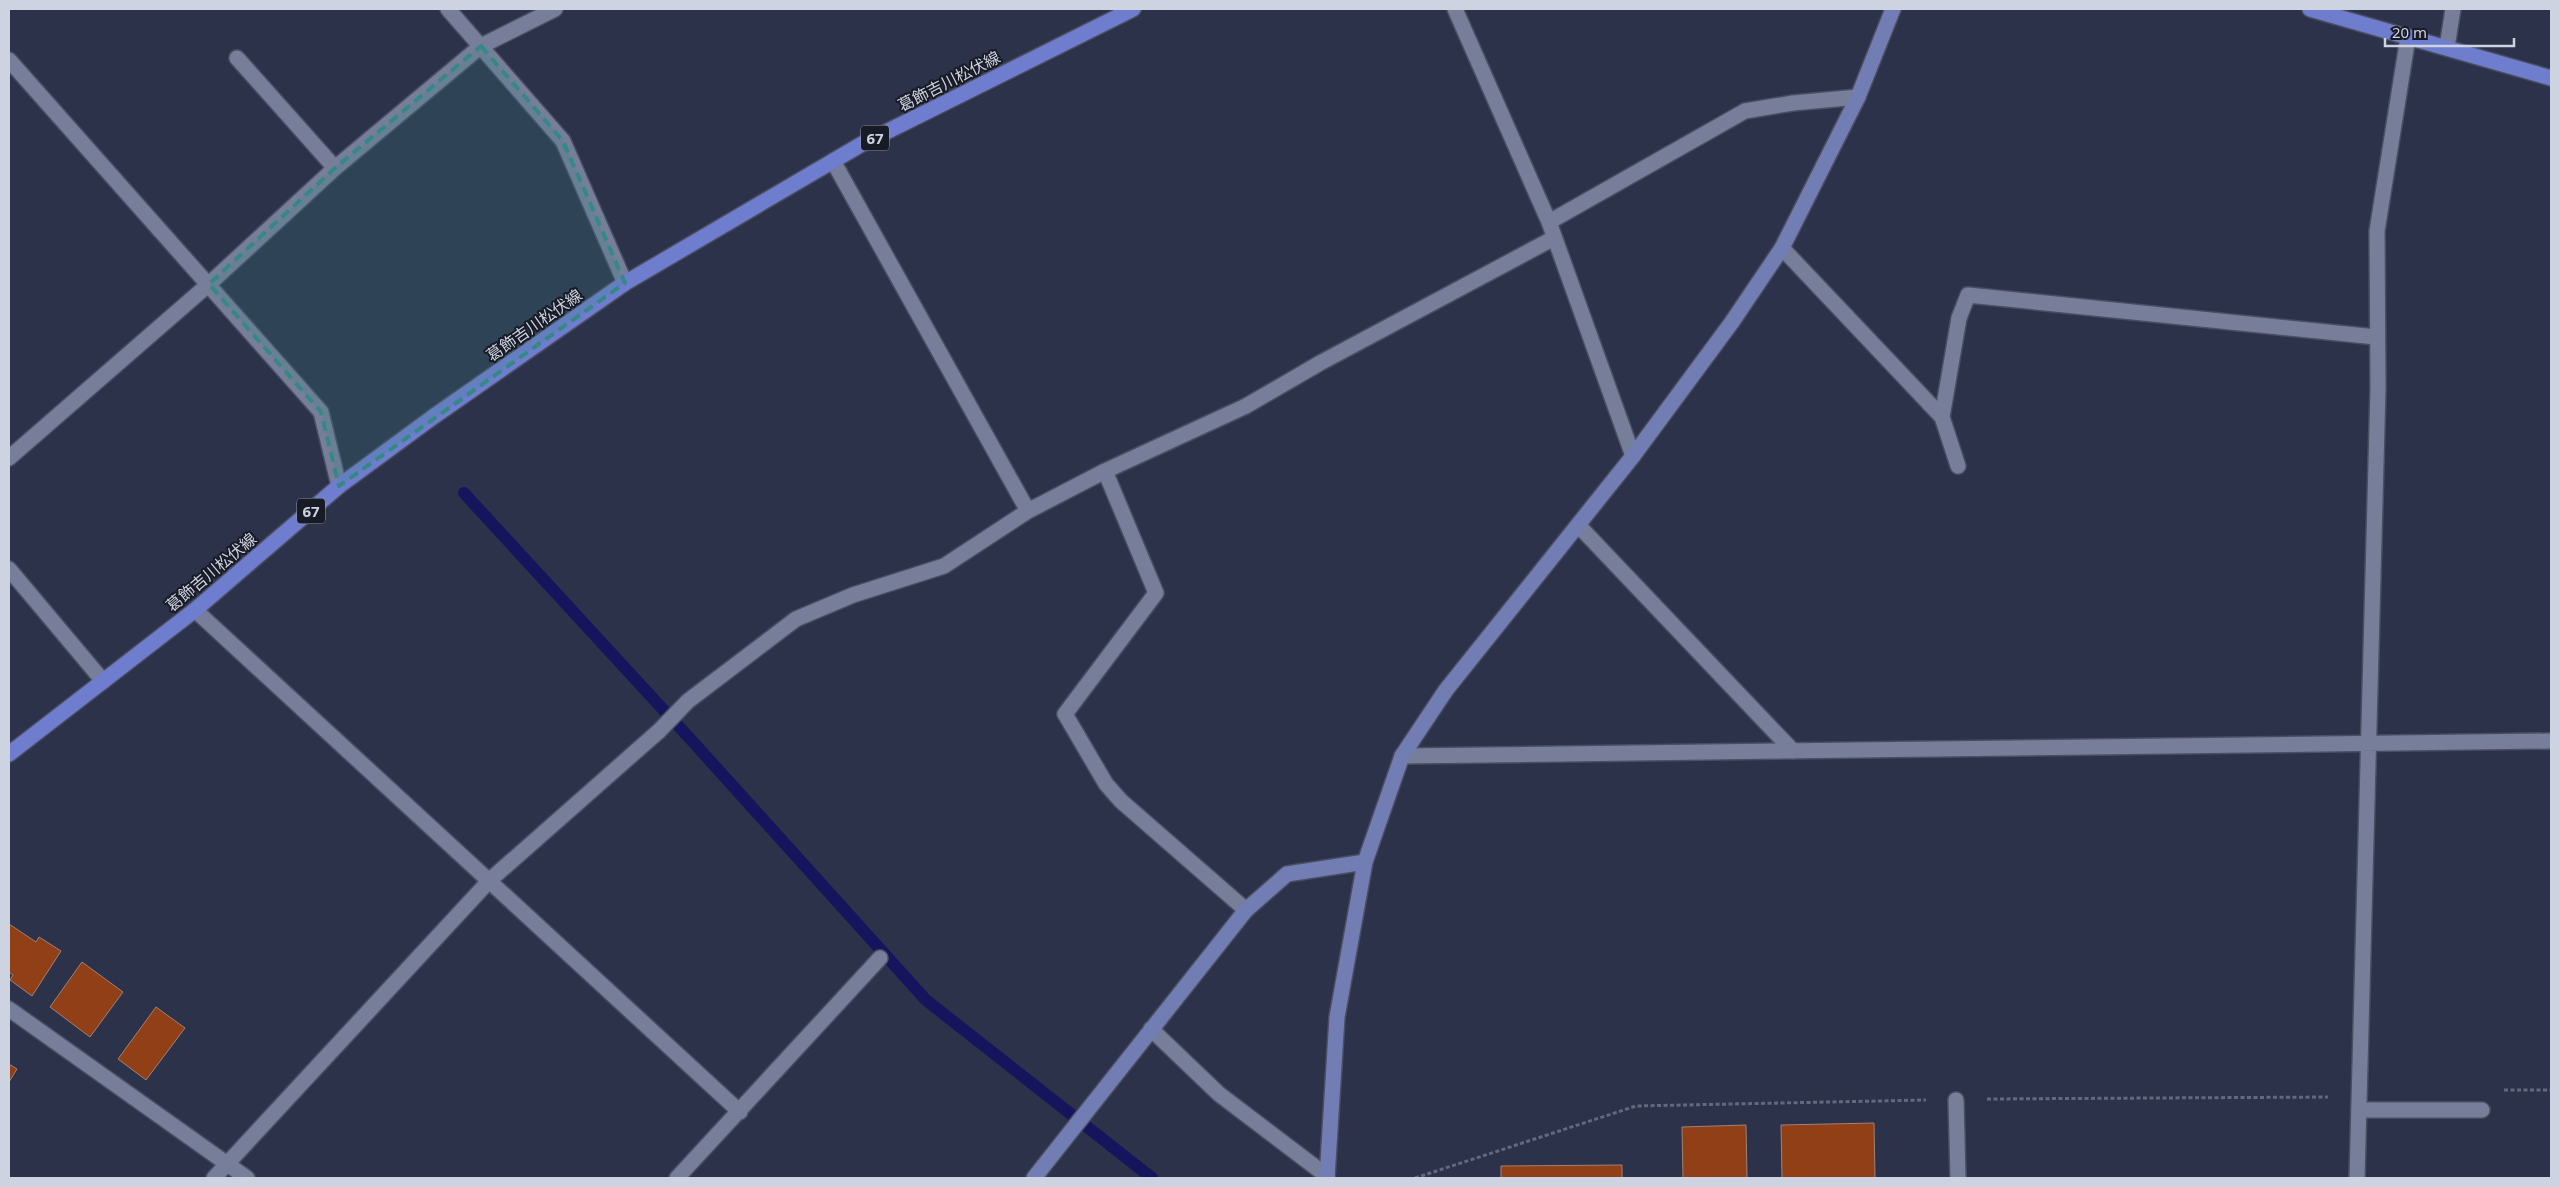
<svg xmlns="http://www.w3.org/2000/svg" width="2560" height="1187" font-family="'Noto Sans','Noto Sans JP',sans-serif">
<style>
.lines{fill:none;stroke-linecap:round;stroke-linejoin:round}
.stream{stroke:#14155c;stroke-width:12}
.building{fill:#903f16;stroke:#a18275}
.lane-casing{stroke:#494e61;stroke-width:18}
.street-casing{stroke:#494e61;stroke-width:18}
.secondary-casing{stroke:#494e61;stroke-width:18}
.primary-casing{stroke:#494e61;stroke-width:18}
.path{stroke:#63697d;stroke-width:3;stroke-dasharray:4 2.5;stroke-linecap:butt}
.lane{stroke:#767e99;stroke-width:15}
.street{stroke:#767e99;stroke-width:15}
.secondary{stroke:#727db3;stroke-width:15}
.primary{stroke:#6e7dcd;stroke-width:15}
.marked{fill:#358985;fill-opacity:0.2;stroke:#358985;stroke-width:4;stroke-dasharray:10 6;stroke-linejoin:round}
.labels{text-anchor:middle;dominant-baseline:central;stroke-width:4;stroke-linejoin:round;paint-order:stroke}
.shield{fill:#181b26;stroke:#979caa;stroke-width:1}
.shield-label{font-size:15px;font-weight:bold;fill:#ced3e2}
.street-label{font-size:16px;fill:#ced3e2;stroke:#181b26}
</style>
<rect width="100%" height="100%" fill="#2c324a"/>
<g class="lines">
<!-- stream -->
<path class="stream" d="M464 493 694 743 926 1000 1152 1178"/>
</g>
<!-- building -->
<path class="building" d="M9 924 36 942 39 937 61 951 32 996 10 980 13 975 9 972Z
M82 962 123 992 90 1037 50 1007Z
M156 1007 185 1028 146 1080 118 1059Z
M9 1064 17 1069 9 1082Z
M1874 1123 1875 1178H1782L1781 1125Z
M1746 1125 1747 1178H1683L1682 1127Z
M1622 1165V1178H1501V1166Z"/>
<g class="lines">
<defs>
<path id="lane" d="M1455 9 1549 222 1633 456
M2447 47 2453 9
M237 58 335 168
M833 161 1028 511
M1549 222 1745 111 1793 103 1858 97
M1782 248 1942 417 1958 466
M1942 417 1959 318
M1105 471 1156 593 1065 714 1106 784 1121 801 1246 910
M1578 525 1793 751
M659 731 688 701 796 619 853 595 944 566 1028 511 1105 471 1246 406 1320 363 1554 238
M1956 1100 1958 1178
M2359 1110H2482"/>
<path id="street" d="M448 9 563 141 625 283
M9 60 321 412 339 486
M1959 318 1968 295 2376 337
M9 458 209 284 335 168 481 46 555 9
M9 569 103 681
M195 610 740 1112
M1402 756 2551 741
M9 1009 247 1178
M1151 1029 1219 1094 1327 1176
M214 1178 490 880 659 731
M677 1178 880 958
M2357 1178 2378 388 2377 231 2408 37"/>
<path id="secondary" d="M1034 1178 1246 910 1287 874 1365 862
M1327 1178 1337 1017 1365 862 1402 756 1446 690 1633 456 1732 322 1782 248 1858 97 1893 9"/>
<path id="primary" d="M2310 9 2551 78
M9 754 195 610 339 486 433 417 625 283 862 144 1133 9"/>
</defs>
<!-- lane casing -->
<use href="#lane" class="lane-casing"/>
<!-- street casing -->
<use href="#street" class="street-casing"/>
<!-- secondary casing -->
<use href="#secondary" class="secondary-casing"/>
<!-- primary casing -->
<use href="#primary" class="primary-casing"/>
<!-- path -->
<path class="path" d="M2504 1090H2551
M1987 1099 2328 1097
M1415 1178 1636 1106 1926 1100"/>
<!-- lane -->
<use href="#lane" class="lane"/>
<!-- street -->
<use href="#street" class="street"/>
<!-- secondary -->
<use href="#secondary" class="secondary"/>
<!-- primary -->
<use href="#primary" class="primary"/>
</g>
<!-- marked area -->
<path class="marked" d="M481 46 563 141 625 283 339 486 321 412 209 284 335 168Z"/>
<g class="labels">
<!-- shield labels -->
<g class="shield">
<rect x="861" y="125.5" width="28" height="25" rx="4"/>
<rect x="297" y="498.5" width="28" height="25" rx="4"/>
</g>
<g class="shield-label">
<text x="875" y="138">67</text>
<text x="311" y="511">67</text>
</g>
<!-- street labels -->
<g class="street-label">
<text transform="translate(949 81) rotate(-27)">葛飾吉川松伏線</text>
<text transform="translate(534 325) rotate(-35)">葛飾吉川松伏線</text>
<text transform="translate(211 572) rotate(-40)">葛飾吉川松伏線</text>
</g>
</g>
<!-- border -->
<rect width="2560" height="1187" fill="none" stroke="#ced3e2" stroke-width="20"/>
<!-- scale -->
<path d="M2385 38v8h129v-8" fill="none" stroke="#ced3e2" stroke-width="2.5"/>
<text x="2392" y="38" font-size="15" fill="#ced3e2" stroke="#181b26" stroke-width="4" paint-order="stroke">20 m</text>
</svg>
